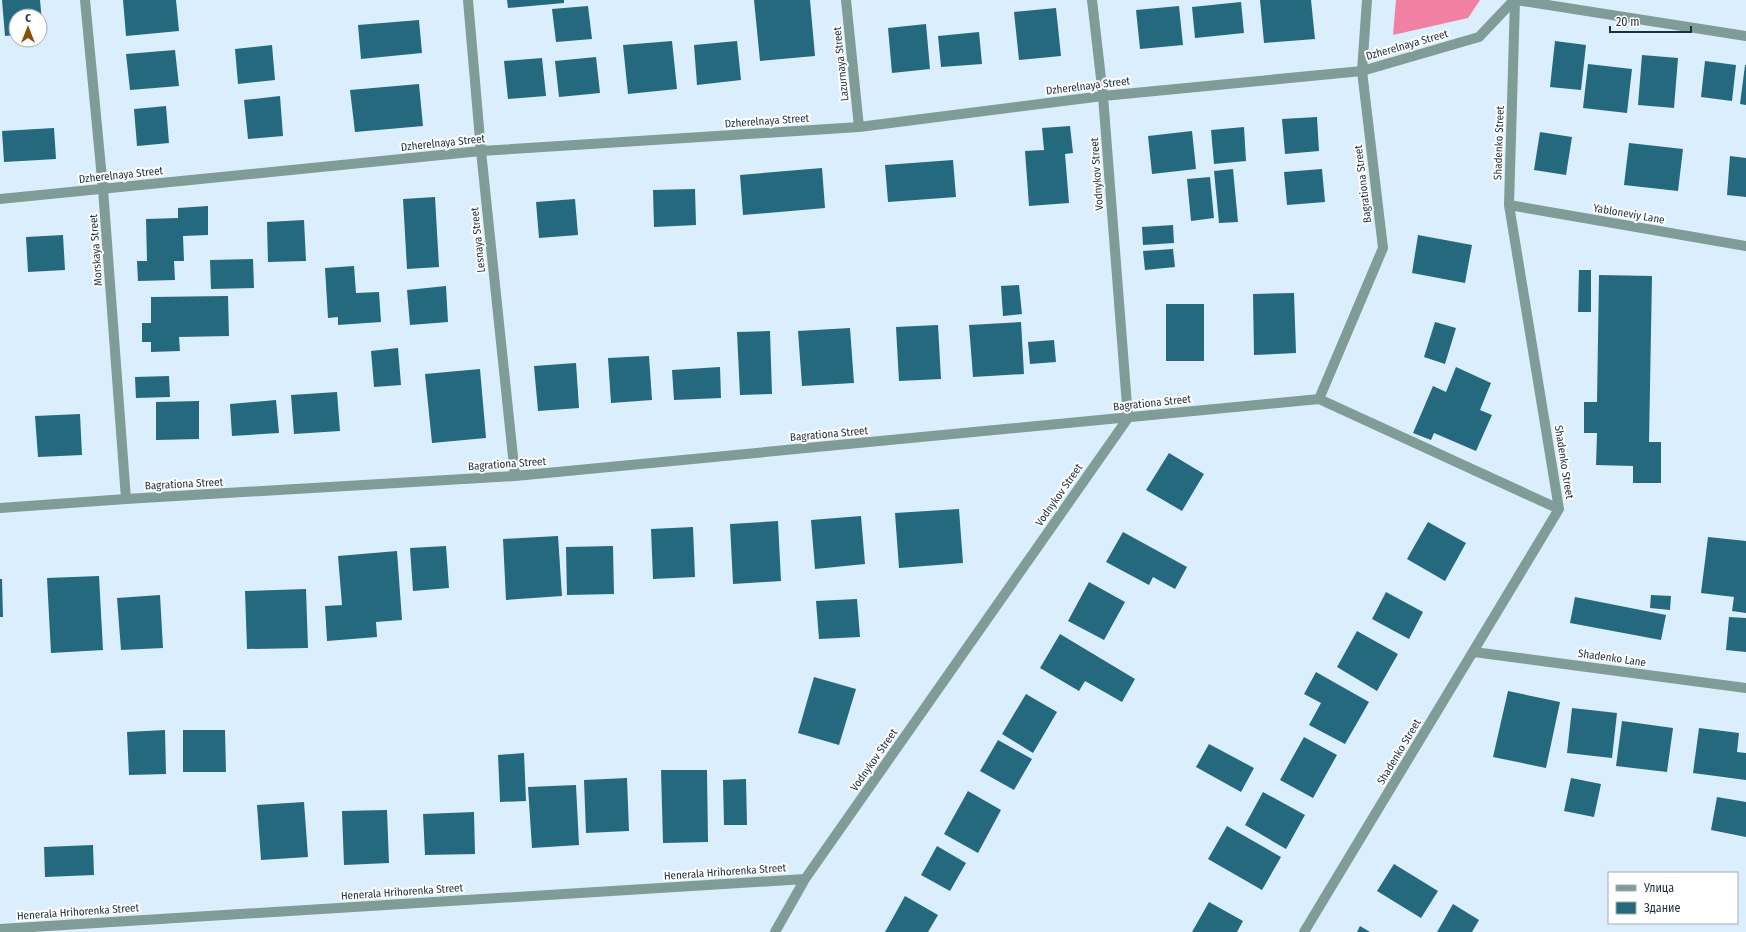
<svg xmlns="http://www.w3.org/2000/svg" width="1746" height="932" font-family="'Fira Sans Condensed',sans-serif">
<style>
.forest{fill:#f181a2}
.building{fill:#25697e}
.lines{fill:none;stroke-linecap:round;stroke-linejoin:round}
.minor{stroke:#7f9c96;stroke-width:10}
.labels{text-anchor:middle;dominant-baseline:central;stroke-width:4;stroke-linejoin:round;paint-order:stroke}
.street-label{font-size:11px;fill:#1b2f3e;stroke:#fff}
</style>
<rect width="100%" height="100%" fill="#dbeefe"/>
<!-- forest -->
<path class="forest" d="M1396 0H1480L1468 18 1393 35Z"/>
<!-- building -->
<path class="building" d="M2 0H40L43 32 40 33V16H16V35L5 36Z
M123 0H176L179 31 126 36Z
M507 0H564V3L508 8Z
M754 0H810L815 56 760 61Z
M1260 0H1311L1315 39 1264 43Z
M1241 2 1244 33 1195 38 1192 7Z
M588 6 592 39 556 42 552 9Z
M1179 6 1183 45 1140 49 1136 10Z
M1056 8 1061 56 1019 60 1014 12Z
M419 20 422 53 361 59 358 25Z
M926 24 930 69 892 73 888 28Z
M979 32 982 64 941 67 938 36Z
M672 41 677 89 628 94 623 45Z
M737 41 741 80 697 85 694 45Z
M1555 41 1586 45 1581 90 1550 87Z
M272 45 275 80 238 84 235 49Z
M175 50 179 86 130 90 126 54Z
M1642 55 1678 58 1674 108 1638 105Z
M596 57 600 93 559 97 555 61Z
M542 58 546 96 508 99 504 61Z
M1705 61 1736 65 1732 101 1701 97Z
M1588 64 1632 69 1627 113 1583 108Z
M1745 65H1746V105L1740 104Z
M419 84 423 126 355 132 350 90Z
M280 96 283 136 248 139 244 100Z
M166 106 169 143 137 146 134 109Z
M1317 117 1319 151 1285 154 1282 119Z
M1070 126 1073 153 1065 154 1069 203 1029 206 1025 151 1044 150 1042 128Z
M1244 127 1246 161 1214 164 1211 130Z
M54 128 56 159 4 162 2 131Z
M1192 131 1196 169 1152 174 1148 136Z
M1540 132 1572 137 1566 175 1534 170Z
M1629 143 1683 149 1678 191 1624 185Z
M1730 156 1746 158V197L1727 195Z
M953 160 956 197 888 202 885 165Z
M822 168 825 208 743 215 740 175Z
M1233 169 1238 222 1219 223 1214 171Z
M1322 169 1325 202 1287 205 1284 172Z
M1210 177 1214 218 1191 221 1187 179Z
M695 189 696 225 654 227 653 190Z
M435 197 439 267 407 269 403 199Z
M575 199 578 235 539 238 536 202Z
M208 206V235L183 236 184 261H174L175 280 138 281 137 261H147L146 219 178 218V208Z
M304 220 306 261 268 262 267 222Z
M1173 225 1174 243 1143 245 1142 227Z
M63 235 65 270 28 272 26 237Z
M1418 235 1472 245 1465 283 1412 273Z
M1173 249 1175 267 1145 270 1143 251Z
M253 259 254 288 211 289 210 260Z
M354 266 356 293 379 292 381 322 338 325V317L328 318 325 268Z
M1579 270H1591V312H1578Z
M1599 275 1652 276 1649 442H1661V483H1633V466L1596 465 1597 433H1584V402H1597Z
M1019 285 1022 314 1003 316 1001 286Z
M446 286 448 322 410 325 407 290Z
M1294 293 1296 353 1254 355 1253 294Z
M228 296 229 336 179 337 180 351 151 352V342H142V323H151V297Z
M1166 304H1204V361H1166Z
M1021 322 1024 374 973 377 969 325Z
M1435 322 1456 328 1445 364 1424 357Z
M938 325 941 379 899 381 896 327Z
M850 328 854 383 802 386 798 331Z
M770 331 772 394 740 395 737 332Z
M1054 340 1056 362 1030 364 1028 342Z
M398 348 401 385 374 387 371 351Z
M649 356 652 400 611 403 608 358Z
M576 363 579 408 538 411 534 366Z
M720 367 721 398 674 400 672 370Z
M1456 367 1491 383 1480 410 1492 415 1476 451 1434 433 1431 440 1413 433 1433 386 1446 392Z
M480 369 486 438 432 443 425 374Z
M169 376 170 397 136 398 135 377Z
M337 392 340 431 294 434 291 395Z
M276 400 279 433 232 436 230 404Z
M199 401V439L156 440V402Z
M80 414 82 455 38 457 35 416Z
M1169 453 1204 474 1182 511 1146 490Z
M959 509 963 563 899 568 895 513Z
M861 516 865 564 815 569 811 520Z
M778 521 781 581 733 584 730 524Z
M1428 522 1466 543 1445 581 1407 559Z
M693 527 695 577 653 579 651 529Z
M1123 532 1187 567 1175 589 1153 577 1149 585 1106 562Z
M558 536 562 596 506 600 503 539Z
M1708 537 1746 541V613L1732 611 1734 597 1701 593Z
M446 546 449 588 413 591 410 548Z
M613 546 614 594 567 595 566 547Z
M397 551 402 620 376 622 377 637 327 641 325 606 342 605 338 556Z
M99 576 103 650 51 653 47 578Z
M0 579H2L3 617H0Z
M1089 582 1125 602 1104 640 1068 621Z
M306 589 308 648 247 649 245 591Z
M1386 592 1423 612 1409 639 1372 619Z
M160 595 163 648 121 650 117 598Z
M1651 595 1671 596 1670 610 1650 608Z
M1575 597 1666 615 1661 640 1570 623Z
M857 599 860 637 819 639 816 601Z
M1729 617 1746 618V652L1726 650Z
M1357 631 1398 654 1377 691 1337 667Z
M1060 634 1135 679 1122 702 1085 681 1079 691 1040 668Z
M1316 672 1369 702 1345 744 1309 725 1321 703 1304 694Z
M814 677 856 689 839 745 798 733Z
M1508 691 1560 702 1546 768 1493 757Z
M1026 694 1057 712 1033 753 1002 734Z
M1572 708 1617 713 1612 758 1567 753Z
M1622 721 1673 728 1667 772 1616 766Z
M1699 728 1739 733 1737 752 1746 753V780L1693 773Z
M165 730 166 774 129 775 127 732Z
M183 730H225L226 772H183Z
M1304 737 1337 755 1313 798 1280 780Z
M998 740 1032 759 1014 790 980 771Z
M1209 744 1254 768 1241 792 1196 767Z
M524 753 526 801 500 802 498 755Z
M661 770H707L708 842 663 843Z
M627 778 629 831 586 833 584 780Z
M1571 778 1601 784 1594 817 1564 811Z
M746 779 747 825H724L723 780Z
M576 785 579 845 532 848 528 787Z
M968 791 1001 810 978 853 944 834Z
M1263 792 1305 815 1286 849 1245 825Z
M1717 797 1746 802V837L1711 830Z
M304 802 308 857 261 860 257 805Z
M387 810 389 863 344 865 342 811Z
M474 812 475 854 425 855 423 814Z
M1227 826 1281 857 1262 890 1208 859Z
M93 845 94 875 45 877 44 847Z
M937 846 966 863 950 891 921 875Z
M1394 864 1438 891 1421 918 1377 891Z
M905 896 938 915 928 932H885Z
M1209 902 1243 921 1237 932H1192Z
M1453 904 1479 920 1472 932H1437Z
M1360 926 1370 932H1357Z"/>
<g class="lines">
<!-- minor -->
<path class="minor" d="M85 0 103 189 126 499
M468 0 481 151 515 476
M846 0 859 127
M1516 0 1746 36
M0 199 481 151 859 127 1103 96 1362 71 1479 37 1514 0
M1509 205 1746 246
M1319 399 1559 509
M0 508 126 499 515 476 1319 399 1383 248 1362 71 1367 0
M1474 652 1746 688
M0 929 805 879
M775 932 805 879 1128 418 1103 96 1092 0
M1304 932 1559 509 1509 205 1515 0"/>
</g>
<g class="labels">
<!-- street labels -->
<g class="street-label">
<text transform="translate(1407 45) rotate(-16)">Dzherelnaya Street</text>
<text transform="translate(841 64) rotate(-96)">Lazurnaya Street</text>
<text transform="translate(1088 86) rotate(-7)">Dzherelnaya Street</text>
<text transform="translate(767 121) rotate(-4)">Dzherelnaya Street</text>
<text transform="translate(443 143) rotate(-6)">Dzherelnaya Street</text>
<text transform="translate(1499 143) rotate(-88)">Shadenko Street</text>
<text transform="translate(1097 174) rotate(-94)">Vodnykov Street</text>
<text transform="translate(121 175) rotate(-6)">Dzherelnaya Street</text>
<text transform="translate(1363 184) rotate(-97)">Bagrationa Street</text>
<text transform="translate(1629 214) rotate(10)">Yabloneviy Lane</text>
<text transform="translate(478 240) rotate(-96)">Lesnaya Street</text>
<text transform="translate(96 250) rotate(-94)">Morskaya Street</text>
<text transform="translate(1152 403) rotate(-6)">Bagrationa Street</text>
<text transform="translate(829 434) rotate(-5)">Bagrationa Street</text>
<text transform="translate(1564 462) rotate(81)">Shadenko Street</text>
<text transform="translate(507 464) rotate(-4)">Bagrationa Street</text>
<text transform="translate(184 484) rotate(-3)">Bagrationa Street</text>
<text transform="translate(1059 495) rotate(-55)">Vodnykov Street</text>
<text transform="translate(1612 658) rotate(8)">Shadenko Lane</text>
<text transform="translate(1399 752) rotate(-59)">Shadenko Street</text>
<text transform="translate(874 760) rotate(-55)">Vodnykov Street</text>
<text transform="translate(725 872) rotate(-4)">Henerala Hrihorenka Street</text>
<text transform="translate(402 892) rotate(-4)">Henerala Hrihorenka Street</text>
<text transform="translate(78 912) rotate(-4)">Henerala Hrihorenka Street</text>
</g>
</g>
<!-- legend -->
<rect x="1608" y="872" width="130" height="52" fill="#ffffff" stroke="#a4acb2"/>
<rect x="1616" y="885" width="20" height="6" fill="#7f9c96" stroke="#a4acb2"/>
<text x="1644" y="892" font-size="12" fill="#1b2f3e">Улица</text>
<rect x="1616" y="902" width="20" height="12" fill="#25697e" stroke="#a4acb2"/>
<text x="1644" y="912" font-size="12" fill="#1b2f3e">Здание</text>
<!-- north arrow -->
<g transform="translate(28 28)"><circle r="19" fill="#ffffff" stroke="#a4acb2"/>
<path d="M0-3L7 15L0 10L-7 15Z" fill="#894f07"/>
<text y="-6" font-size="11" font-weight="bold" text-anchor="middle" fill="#1b2f3e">С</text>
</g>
<!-- scale -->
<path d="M1610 26v6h81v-6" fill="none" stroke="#1b2f3e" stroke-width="2"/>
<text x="1616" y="26" font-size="12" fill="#1b2f3e" stroke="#ffffff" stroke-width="3" paint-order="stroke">20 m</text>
</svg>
